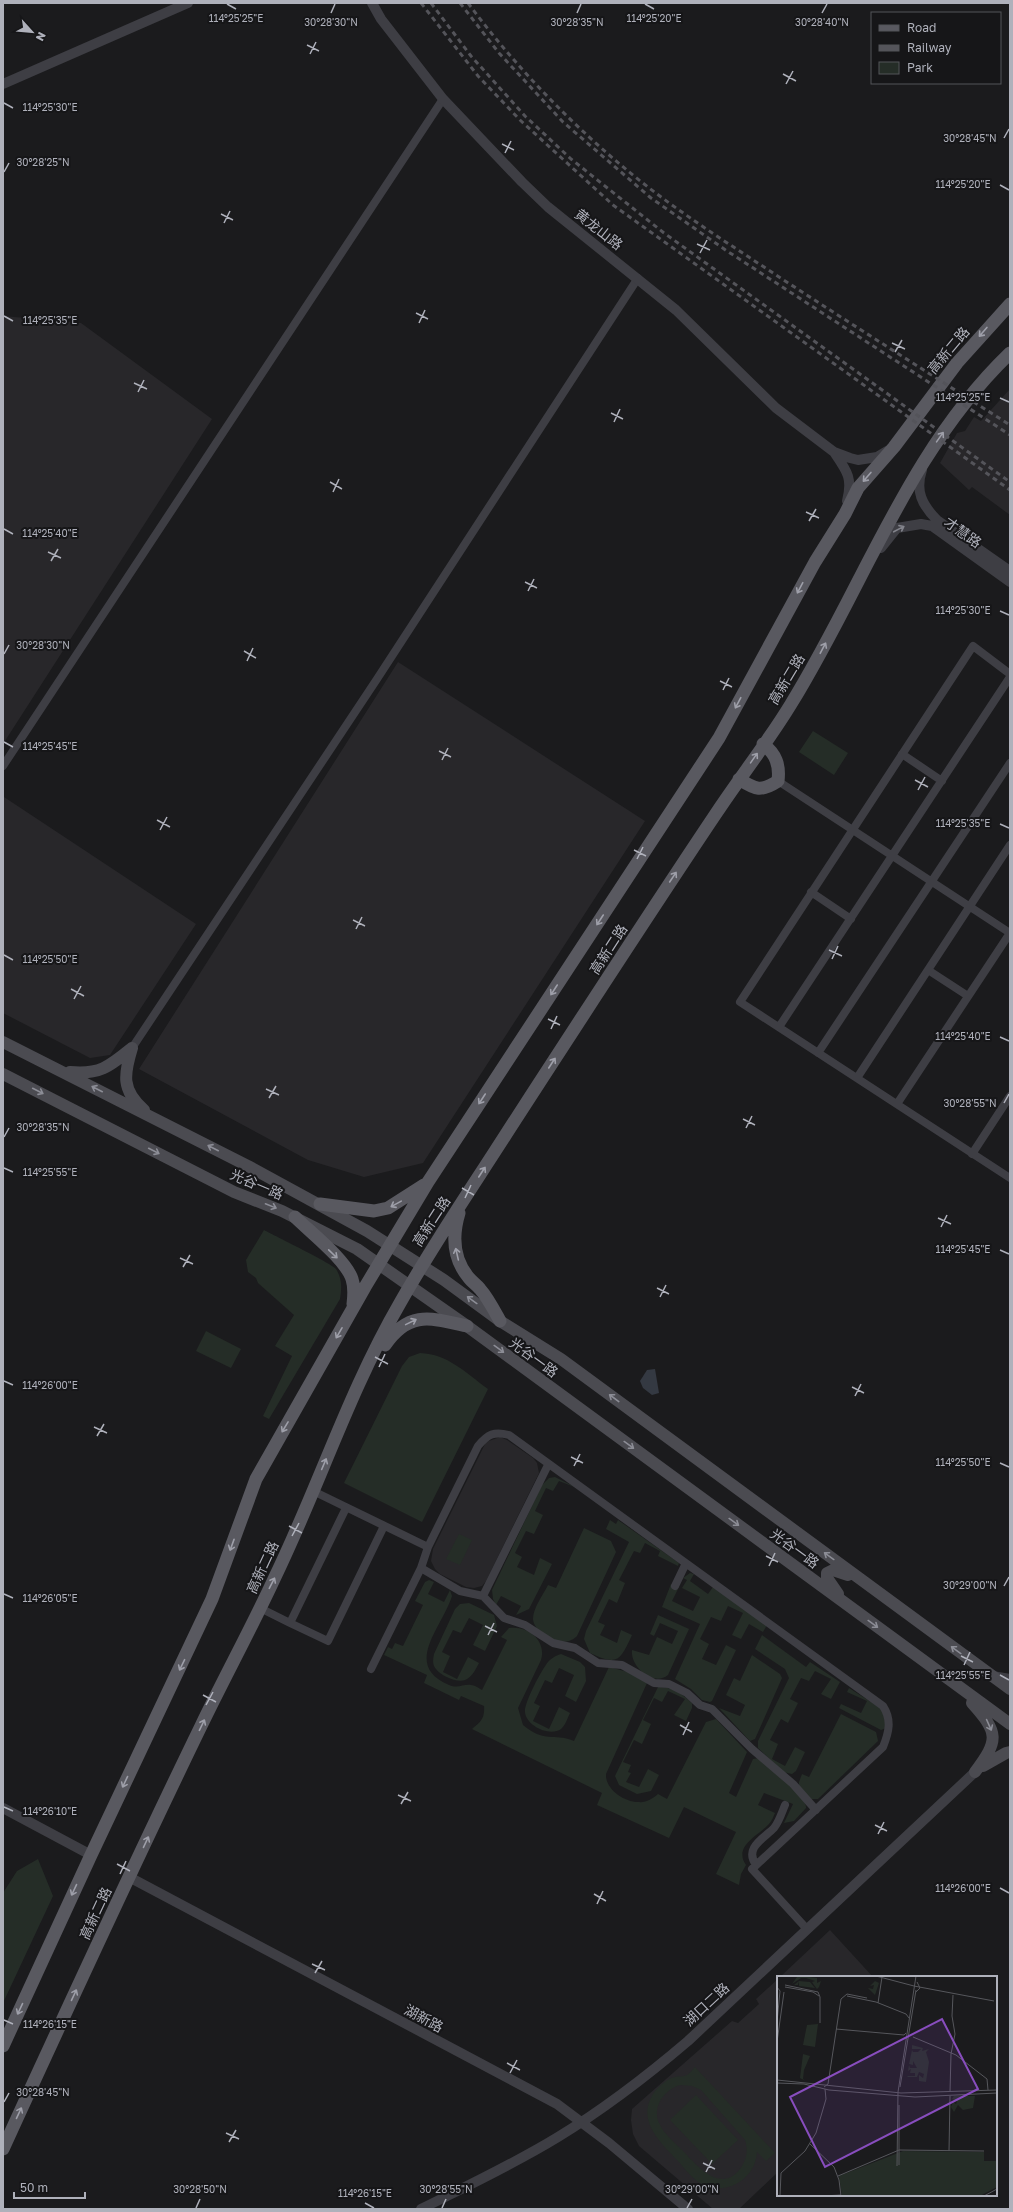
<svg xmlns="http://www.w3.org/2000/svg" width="1013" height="2212" font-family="'Golos Text','Noto Sans SC',sans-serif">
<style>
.built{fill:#28272a}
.green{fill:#252d27;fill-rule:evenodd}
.water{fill:#343942}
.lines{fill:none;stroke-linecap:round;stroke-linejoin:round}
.minor{stroke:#3e3e44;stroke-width:8}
.tertiary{stroke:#3e3e44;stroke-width:10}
.secondary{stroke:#4b4b51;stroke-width:12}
.primary{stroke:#595960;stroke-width:13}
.rail{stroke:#54545a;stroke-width:3;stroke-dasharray:5 4;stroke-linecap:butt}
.oneway{stroke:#9e9fa9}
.oneway2{stroke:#82838b}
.oneway3{stroke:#8c8d96}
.ticks{fill:none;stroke:#afb1bb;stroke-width:1.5}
.labels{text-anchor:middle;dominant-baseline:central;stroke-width:4;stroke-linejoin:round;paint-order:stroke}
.street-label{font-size:14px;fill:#afb1bb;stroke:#161618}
.inset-road{fill:none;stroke:#56575c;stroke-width:1}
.view{fill:#884dbe;fill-opacity:0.15;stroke:#884dbe;stroke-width:2}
.inset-edge{fill:none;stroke:#afb1bb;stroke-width:2}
.ticks-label{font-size:10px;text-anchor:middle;fill:#afb1bb;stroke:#161618;stroke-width:4;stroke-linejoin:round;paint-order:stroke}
</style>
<rect width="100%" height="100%" fill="#1b1b1d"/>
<!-- built -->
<path class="built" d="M3 316 81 323 212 419 3 744Z
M1010 389V515L972 487 969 490 940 463 957 433 965 431 974 417 981 421Z
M398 662 645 821 423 1163 364 1177 308 1160 139 1069Z
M4 797 196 924 110 1055 90 1058 3 1013Z
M500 1437 507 1440 533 1458 537 1463 539 1473 486 1581 482 1586 474 1588 466 1587 440 1574 435 1569 431 1561 433 1549 486 1442Z
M830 1930 873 1977H780Z
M778 1979V2172L739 2209H713L639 2146 633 2134 631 2120 632 2109 732 2021 738 2023 759 2004 756 1999Z"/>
<!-- green -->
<path class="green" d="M813 731 848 753 834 775 799 752Z
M264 1230C275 1236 333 1264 336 1269 342 1278 342 1288 340 1299L269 1419 263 1416 292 1356 275 1346 294 1315 258 1283 256 1278 248 1272 246 1260Z
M206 1331 241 1349 231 1368 196 1351Z
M420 1353C448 1354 466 1373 488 1389L422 1522 344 1483 402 1366 409 1357Z
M555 1477 577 1488 559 1481 553 1491 546 1488 535 1511 543 1515 534 1534 526 1531 515 1553 522 1557 517 1567 534 1575 540 1558 552 1564 529 1609 516 1615 521 1606 501 1596 496 1605 493 1599 492 1590 542 1485 549 1478Z
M610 1520 616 1524 618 1520 679 1563 678 1566 658 1556 660 1551 645 1543 640 1553 634 1551 619 1580 625 1583 617 1603 609 1599 598 1622 605 1625 600 1635 617 1643 621 1630 632 1635C620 1661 618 1666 590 1653L584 1639 586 1631 629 1542 606 1529Z
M584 1528 611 1541 616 1552 577 1636C575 1638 572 1640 569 1641 557 1645 534 1633 533 1619 533 1608 543 1595 548 1585L556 1588Z
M459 1534 472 1540 460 1565 446 1559Z
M690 1573 694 1574 690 1581 708 1594 713 1587 767 1625 763 1632 749 1624 741 1639 732 1635 743 1613 728 1606 721 1621 711 1617 700 1639 709 1644 702 1659 716 1665 726 1645 736 1650 712 1701 710 1702 702 1700 691 1689 675 1679 700 1624 662 1607 671 1584 679 1587 672 1601 693 1611 700 1597 682 1588 687 1580 683 1578Z
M429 1580 434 1582 428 1594 444 1602 450 1590 452 1596C442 1628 402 1665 449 1685 458 1689 463 1684 471 1685 474 1685 479 1688 482 1690L507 1640 501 1637 509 1628C528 1625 547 1641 541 1660L518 1708 523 1725C546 1744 552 1732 574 1741L609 1667 628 1672 647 1683 606 1774C605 1789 624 1802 638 1802 646 1803 652 1799 658 1794L667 1799 706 1722 716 1719 747 1752 729 1793 736 1797 753 1759 759 1758C768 1766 808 1797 806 1808L794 1821 784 1823 793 1804 764 1793 758 1805 775 1813C773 1817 772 1821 769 1824 758 1836 733 1846 746 1865L741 1874 739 1885 716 1874 736 1832 684 1807 669 1838 597 1805 602 1793 472 1729C481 1722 485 1718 484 1706L461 1696 459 1700 424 1683 427 1675 384 1655 388 1647 392 1649 395 1643 403 1646 423 1605 415 1601 425 1582Z
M469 1603 494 1615 497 1626 485 1651 473 1645 483 1625 469 1618 461 1633 453 1630 442 1652 450 1656 443 1672 457 1679 468 1657 479 1663C476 1669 472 1677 465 1680 457 1683 441 1676 436 1669 432 1665 433 1659 434 1654L455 1609 460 1604Z
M658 1615 689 1629 668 1675C653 1687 630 1667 632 1650L649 1655 657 1637 672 1644 678 1631 660 1623 654 1636 650 1634Z
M762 1635 806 1667 810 1662 840 1682 831 1699 821 1694 831 1679 815 1671 809 1681 801 1678 790 1699 798 1703 788 1723 781 1719 770 1740 778 1744 772 1759 785 1766 795 1747 805 1752 796 1771 792 1774 783 1772 758 1748V1741L789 1678 785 1669 755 1649Z
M561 1654 580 1662 585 1667 586 1681 576 1702 565 1696 574 1675 559 1668 552 1683 545 1680 534 1703 540 1706 533 1721 549 1729 559 1707 570 1713C568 1717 565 1726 561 1729 550 1737 526 1726 525 1712 524 1703 542 1669 548 1662 552 1658 555 1656 561 1654Z
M752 1655 780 1674 782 1678 755 1739 750 1741 719 1708 740 1716 745 1705 726 1695 734 1678 740 1681Z
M658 1687C670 1686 683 1694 692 1703V1708L686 1721 674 1715 685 1699 668 1691 662 1702 654 1698 643 1720 651 1724 642 1744 634 1740 623 1762 631 1765 628 1772 631 1773 626 1782 639 1787 648 1769 659 1775 651 1791 637 1794 619 1785 615 1776Z
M849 1688 882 1709 885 1716 886 1728 881 1730 839 1708 841 1704 861 1713 867 1701 847 1692Z
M841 1714 876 1732 878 1741 818 1799H811L799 1786V1782L802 1774 809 1777Z
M38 1859 53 1896 3 2003V1893L17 1871Z
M695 2067 775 2153 766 2161 757 2152C756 2178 727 2197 702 2184 693 2180 685 2169 678 2161 661 2143 636 2121 653 2094 658 2087 666 2079 675 2077 679 2076 683 2077 687 2075 690 2073 693 2069 695 2067ZM680 2085 692 2086 701 2090 745 2140C748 2149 747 2158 742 2166 723 2196 698 2167 683 2151 675 2143 664 2134 659 2123 652 2107 664 2090 680 2085Z
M696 2095 738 2140 712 2164 670 2120Z"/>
<!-- water -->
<path class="water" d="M655 1369 659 1393 652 1395 643 1388 640 1381 647 1370Z"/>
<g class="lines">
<!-- minor -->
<path class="minor" d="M1010 674 973 646 740 1002 1010 1178
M902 754 942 781
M3 766 443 99
M778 781 1010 933
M811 892 851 919
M928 970 968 996
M779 1027 1010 677
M132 1048 377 679 638 278
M818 1053 1010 763
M857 1078 1010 845
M897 1104 1010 933
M972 1154 1010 1096
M313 1491 428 1547 478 1446C488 1434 494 1431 509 1435L883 1706C892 1720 889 1732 883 1747L752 1869 806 1928
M346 1508 290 1623 328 1641 384 1526
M421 1568 460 1591 483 1596 548 1465
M675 1586 686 1563
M483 1596 504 1618 525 1625 553 1643 575 1648 598 1663 622 1665 654 1683 669 1684 687 1693 700 1705 712 1709 752 1749 793 1784 816 1810
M260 1608 290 1623
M371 1669 421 1568 428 1547
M756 1865C744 1848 763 1839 774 1828 779 1822 782 1812 785 1805"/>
<!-- tertiary -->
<path class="tertiary" d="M372 3 381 19 443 99 522 182 548 207 676 310 776 408 834 452 850 458 858 460 877 457 887 451
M3 84 188 3
M834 452C847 471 853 478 847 501
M922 470C915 491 922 505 937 520L1010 571
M881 548 897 528 921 524 932 526 1010 582
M992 1676 1010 1679
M3 1808 91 1855
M129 1877 557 2104 609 2143 688 2209
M421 2209C467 2186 514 2164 558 2137 604 2109 647 2076 688 2041L975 1772"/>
<!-- secondary -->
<path class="secondary" d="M3 1042 248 1166 367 1231 444 1280 500 1321 561 1359 1010 1689
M132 1048C124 1074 121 1090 144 1110
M70 1072C100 1075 110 1066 132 1048
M3 1074 234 1192 282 1211 357 1249 467 1326 1010 1724
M838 1594 827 1578V1573L833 1570 848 1575
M972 1703C999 1733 999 1740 975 1772
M983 1766 1006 1753 1010 1752"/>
<!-- primary -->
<path class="primary" d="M739 779C756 790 761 792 778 781 780 765 776 754 763 744
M320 1204 374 1211 388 1208 424 1185
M459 1213C452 1236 453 1259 469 1278 472 1282 477 1285 480 1289 488 1298 494 1310 500 1321
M295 1217C310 1232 346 1260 352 1279 355 1288 354 1295 353 1304
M385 1345C409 1310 431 1318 467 1326
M3 2046 91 1855 212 1599 256 1479 365 1287 428 1182 719 738 815 562 845 514 858 488 894 447 957 363 1010 304
M3 2149C68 2007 133 1866 201 1726 225 1676 252 1627 275 1577 319 1486 349 1391 400 1303 434 1243 473 1186 510 1128 578 1023 646 918 715 815 740 777 768 742 791 704 864 586 908 451 1010 353"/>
<!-- rail -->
<path class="rail" d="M421 3 478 76 520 120 613 205 1010 490
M431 3 471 56 525 116 571 159 664 233 1010 482
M460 3 499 53 563 122 651 198 727 251 1010 435
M468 3C514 65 569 122 628 171 676 211 728 243 779 277 856 327 933 376 1010 425"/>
</g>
<!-- one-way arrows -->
<defs><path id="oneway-shaft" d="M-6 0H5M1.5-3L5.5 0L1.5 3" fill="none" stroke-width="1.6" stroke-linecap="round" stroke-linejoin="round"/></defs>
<g class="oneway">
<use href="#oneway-shaft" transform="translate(983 332) rotate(131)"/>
<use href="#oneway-shaft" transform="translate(940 437) rotate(-55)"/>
<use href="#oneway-shaft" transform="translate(867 477) rotate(131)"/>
<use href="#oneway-shaft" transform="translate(800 588) rotate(118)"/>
<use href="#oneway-shaft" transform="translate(823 648) rotate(-62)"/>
<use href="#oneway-shaft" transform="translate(738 703) rotate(118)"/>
<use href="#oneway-shaft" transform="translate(754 758) rotate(-55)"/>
<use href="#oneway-shaft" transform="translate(673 877) rotate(-56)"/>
<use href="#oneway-shaft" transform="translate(600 920) rotate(123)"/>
<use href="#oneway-shaft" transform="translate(554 990) rotate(123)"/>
<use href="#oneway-shaft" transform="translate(552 1063) rotate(-57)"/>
<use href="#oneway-shaft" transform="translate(482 1099) rotate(123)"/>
<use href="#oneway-shaft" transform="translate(482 1172) rotate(-57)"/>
<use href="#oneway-shaft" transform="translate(396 1204) rotate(151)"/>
<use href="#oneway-shaft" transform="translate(333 1254) rotate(44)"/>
<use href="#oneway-shaft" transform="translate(457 1254) rotate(-103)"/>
<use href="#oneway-shaft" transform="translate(411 1322) rotate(-26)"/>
<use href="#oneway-shaft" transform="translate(339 1333) rotate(120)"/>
<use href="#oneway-shaft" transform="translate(285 1427) rotate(121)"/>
<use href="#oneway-shaft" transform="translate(324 1464) rotate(-67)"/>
<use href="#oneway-shaft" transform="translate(232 1545) rotate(110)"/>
<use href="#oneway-shaft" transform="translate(272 1583) rotate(-63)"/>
<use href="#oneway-shaft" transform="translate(182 1665) rotate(116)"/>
<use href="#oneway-shaft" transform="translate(202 1725) rotate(-64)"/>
<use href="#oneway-shaft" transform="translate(125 1782) rotate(115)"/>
<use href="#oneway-shaft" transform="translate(146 1842) rotate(-65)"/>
<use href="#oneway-shaft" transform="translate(74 1890) rotate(115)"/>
<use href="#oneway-shaft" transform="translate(74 1995) rotate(-65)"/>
<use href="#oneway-shaft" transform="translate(20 2009) rotate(115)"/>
<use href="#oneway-shaft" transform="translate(19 2113) rotate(-65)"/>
</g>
<use class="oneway2" href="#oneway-shaft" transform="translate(899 529) rotate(-28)"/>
<g class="oneway3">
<use href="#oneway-shaft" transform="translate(97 1089) rotate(-153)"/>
<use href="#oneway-shaft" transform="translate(38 1091) rotate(27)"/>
<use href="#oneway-shaft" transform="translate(213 1148) rotate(-153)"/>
<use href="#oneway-shaft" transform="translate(154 1151) rotate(27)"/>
<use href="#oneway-shaft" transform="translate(271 1206) rotate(22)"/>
<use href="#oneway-shaft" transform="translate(472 1300) rotate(-144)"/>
<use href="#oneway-shaft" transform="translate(499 1349) rotate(36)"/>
<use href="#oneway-shaft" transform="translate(614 1398) rotate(-143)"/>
<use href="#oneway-shaft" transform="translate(629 1445) rotate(36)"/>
<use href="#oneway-shaft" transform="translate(734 1522) rotate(36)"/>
<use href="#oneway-shaft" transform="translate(829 1556) rotate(-144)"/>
<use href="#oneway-shaft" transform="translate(873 1624) rotate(36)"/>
<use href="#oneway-shaft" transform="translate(956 1650) rotate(-144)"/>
<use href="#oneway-shaft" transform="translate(989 1725) rotate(66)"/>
</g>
<!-- ticks -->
<path class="ticks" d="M227 4 236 9M645 4 654 9M331 13 335 4M577 13 581 4M822 13 827 4M307 45 319 51M310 54 316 42M783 74 796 81M786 84 793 71M4 103 13 108M1004 138 1009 129M502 144 514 150M505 153 511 141M4 172 9 163M1000 185 1009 190M221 214 233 220M224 223 230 211M697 244 710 250M700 253 707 240M416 313 428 319M4 316 13 321M419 323 425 310M892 343 905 349M895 352 902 340M134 383 147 389M138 392 144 380M1000 398 1009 402M611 413 623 419M614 422 620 409M330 482 342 489M333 492 339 479M806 512 819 518M809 521 816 509M4 529 13 534M48 552 61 558M51 561 58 549M525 582 537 588M528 591 534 579M1000 611 1009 615M244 651 256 658M4 654 9 645M247 661 253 648M720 681 732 687M723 690 729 678M4 742 13 747M439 751 451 757M442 760 448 748M915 780 928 787M918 790 925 777M157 820 170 827M1000 824 1009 828M160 830 167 817M634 850 646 856M637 859 643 847M353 920 365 926M356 929 362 917M829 950 842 956M4 955 13 960M832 959 838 946M71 989 84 996M74 999 81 986M548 1019 560 1025M551 1029 557 1016M1000 1037 1009 1041M266 1089 279 1095M269 1098 276 1086M1004 1103 1009 1094M743 1119 755 1125M746 1128 752 1116M4 1137 9 1128M4 1168 13 1172M462 1188 474 1195M465 1198 471 1185M938 1218 951 1224M941 1227 947 1215M1000 1250 1009 1254M180 1258 193 1264M183 1267 190 1255M657 1288 669 1294M660 1297 666 1285M375 1357 388 1364M379 1367 385 1354M4 1381 13 1385M852 1387 864 1393M855 1396 861 1384M94 1427 107 1433M97 1436 104 1424M571 1457 583 1463M1000 1463 1009 1467M574 1466 580 1454M289 1526 302 1533M292 1536 299 1523M766 1556 778 1562M769 1566 775 1553M1004 1586 1009 1577M4 1594 13 1598M485 1626 497 1632M488 1635 494 1623M961 1656 973 1662M964 1665 970 1652M1000 1675 1009 1680M203 1695 216 1702M206 1705 213 1692M680 1725 692 1732M683 1735 689 1722M398 1795 411 1801M401 1804 408 1792M4 1807 13 1811M875 1825 887 1831M878 1834 884 1822M117 1864 130 1871M120 1874 126 1861M1000 1888 1009 1893M594 1894 606 1901M597 1904 603 1891M312 1964 325 1970M315 1973 322 1961M4 2020 13 2024M507 2063 520 2070M510 2073 517 2060M4 2102 9 2093M226 2133 239 2139M229 2142 236 2130M703 2163 715 2169M706 2172 712 2160M365 2203 374 2208M196 2208 200 2199M442 2208 446 2199M687 2208 692 2199"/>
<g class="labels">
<!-- street labels -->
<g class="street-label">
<text transform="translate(599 229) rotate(38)">黄龙山路</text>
<text transform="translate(948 350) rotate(-50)">高新二路</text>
<text transform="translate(963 532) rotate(35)">才慧路</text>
<text transform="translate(786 679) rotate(-59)">高新二路</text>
<text transform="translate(608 949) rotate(-57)">高新二路</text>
<text transform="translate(257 1184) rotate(23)">光谷一路</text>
<text transform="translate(431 1221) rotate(-57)">高新二路</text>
<text transform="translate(534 1357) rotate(36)">光谷一路</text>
<text transform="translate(795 1548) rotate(36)">光谷一路</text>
<text transform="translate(262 1567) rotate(-65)">高新二路</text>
<text transform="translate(95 1913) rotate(-65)">高新二路</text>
<text transform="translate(706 2004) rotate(-43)">湖口二路</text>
<text transform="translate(424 2018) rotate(28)">湖新路</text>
</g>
</g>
<!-- overview -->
<g transform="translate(777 1976)">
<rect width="220" height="220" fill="#1b1b1d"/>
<path d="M25 0 40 2V7L44 5 42 11 40 13 37 9 35 6 38 5 29 2H24L15 8 20 1ZM22 5 21 9H17L22 5 33 6 38 12 22 10ZM98 5 102 7 98 19 91 12 96 13 97 9 93 10ZM41 48 38 71 26 69 30 49ZM135 69 146 72 145 75 152 73 149 76 152 86 149 106 142 105V99L146 102 147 98 142 96 140 101H131L130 100H138V97H133L134 93 131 95 132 89 133 92H140L136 85V89L132 88 135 74 136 76H141L144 73H135ZM26 78 33 80 27 94 26 103 29 105 23 102ZM177 120H198L196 132 186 134 181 129 177 136 174 131 176 126 179 128 180 125 175 123ZM126 175 207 176V185H220V211L203 220H65L62 200Z" fill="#252d27"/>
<path class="inset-road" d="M99 0 137 10M8 9 41 16 43 21V47M137 10 217 25M0 11 3 15 0 46M8 11 36 16 42 20M139 16 143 12 140 6M70 18 90 22M70 20 99 26 129 38 132 42M101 27 105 1M59 53 127 59 129 57M136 61 179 79 210 103 211 114M0 66 7 16M0 104 124 117 220 114M0 107 27 108 52 114 138 121 220 117M47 111 51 108 64 23 70 18M123 111 139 14M173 116 174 78 178 58 175 40 176 19M122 129V189M33 168 57 191 62 204 64 220M172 175 173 120M120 190 121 116 139 0M61 200 122 174 207 175M3 220 4 197 28 175 39 157 49 123 48 113M45 220 64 219M207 220 220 213"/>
<path class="view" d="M165 43 201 113 48 191 13 121Z"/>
<rect width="220" height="220" class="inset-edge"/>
</g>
<g class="ticks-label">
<text x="236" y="22">114°25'25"E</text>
<text x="654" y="22">114°25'20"E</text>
<text x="331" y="26">30°28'30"N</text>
<text x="577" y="26">30°28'35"N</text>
<text x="822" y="26">30°28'40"N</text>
<text x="50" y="111">114°25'30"E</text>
<text x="970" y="142">30°28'45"N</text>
<text x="43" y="166">30°28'25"N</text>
<text x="963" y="188">114°25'20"E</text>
<text x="50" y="324">114°25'35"E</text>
<text x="963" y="401">114°25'25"E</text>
<text x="50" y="537">114°25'40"E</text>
<text x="963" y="614">114°25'30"E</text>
<text x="43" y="649">30°28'30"N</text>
<text x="50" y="750">114°25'45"E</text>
<text x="963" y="827">114°25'35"E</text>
<text x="50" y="963">114°25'50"E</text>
<text x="963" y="1040">114°25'40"E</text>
<text x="970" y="1107">30°28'55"N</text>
<text x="43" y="1131">30°28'35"N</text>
<text x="50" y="1176">114°25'55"E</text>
<text x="963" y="1253">114°25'45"E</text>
<text x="50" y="1389">114°26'00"E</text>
<text x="963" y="1466">114°25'50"E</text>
<text x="970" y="1589">30°29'00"N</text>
<text x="50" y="1602">114°26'05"E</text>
<text x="963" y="1679">114°25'55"E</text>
<text x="50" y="1815">114°26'10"E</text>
<text x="963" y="1892">114°26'00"E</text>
<text x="50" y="2028">114°26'15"E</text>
<text x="43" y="2096">30°28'45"N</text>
<text x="200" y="2193">30°28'50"N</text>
<text x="446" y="2193">30°28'55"N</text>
<text x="692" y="2193">30°29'00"N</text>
<text x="365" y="2197">114°26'15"E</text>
</g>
<!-- border -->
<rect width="1013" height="2212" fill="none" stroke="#afb1bb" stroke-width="8"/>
<!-- legend -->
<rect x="871" y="12" width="130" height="72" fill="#161618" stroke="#535459"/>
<rect x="879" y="25" width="20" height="6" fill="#595960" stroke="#535459"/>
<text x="907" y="32" font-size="12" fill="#afb1bb">Road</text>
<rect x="879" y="45" width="20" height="6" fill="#54545a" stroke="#535459"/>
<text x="907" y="52" font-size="12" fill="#afb1bb">Railway</text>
<rect x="879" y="62" width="20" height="12" fill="#252d27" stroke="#535459"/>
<text x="907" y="72" font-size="12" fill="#afb1bb">Park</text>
<!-- north arrow -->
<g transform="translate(32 32) rotate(117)" stroke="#161618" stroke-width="3" paint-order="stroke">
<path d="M0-3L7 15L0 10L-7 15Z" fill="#afb1bb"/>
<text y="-6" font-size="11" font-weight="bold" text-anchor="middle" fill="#afb1bb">N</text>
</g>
<!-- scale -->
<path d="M14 2192v6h71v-6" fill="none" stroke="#afb1bb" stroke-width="2"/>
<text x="20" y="2192" font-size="12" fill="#afb1bb" stroke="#161618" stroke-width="3" paint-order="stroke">50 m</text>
</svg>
